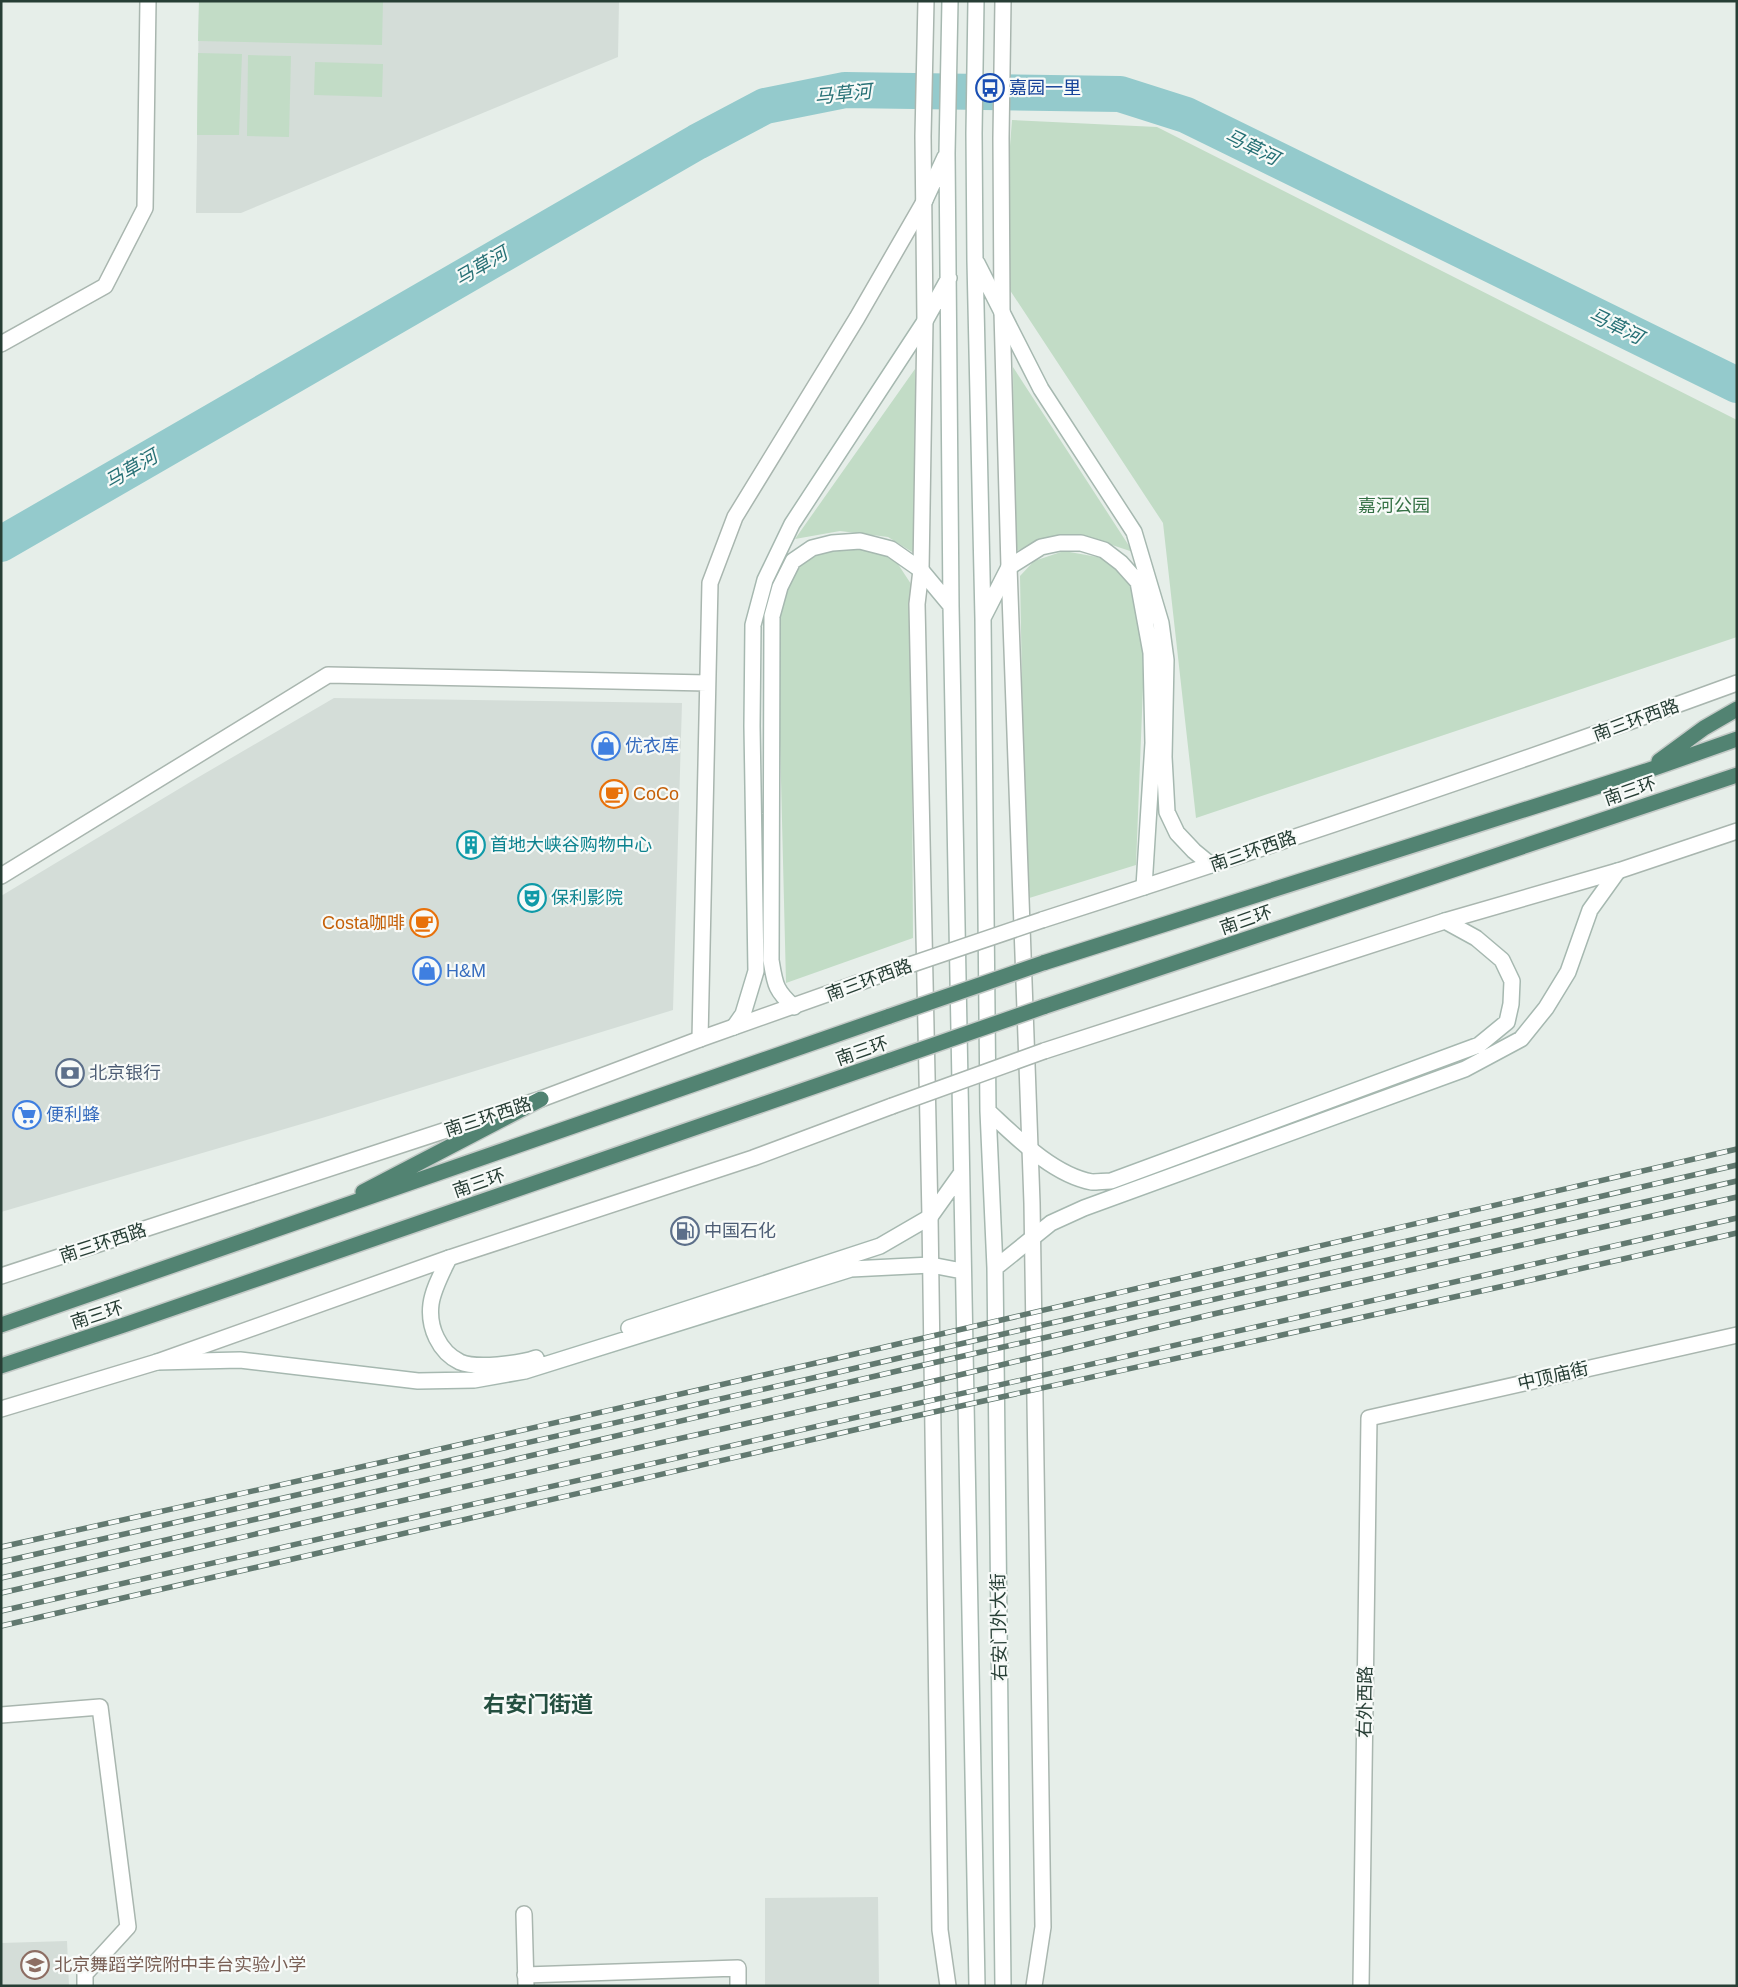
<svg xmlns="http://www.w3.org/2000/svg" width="1738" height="1987" font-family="Arial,'Noto Sans SC',sans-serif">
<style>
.built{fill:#d4ddd8}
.green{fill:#c2dcc6}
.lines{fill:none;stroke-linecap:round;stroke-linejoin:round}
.river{stroke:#94cacc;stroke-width:36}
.minor-casing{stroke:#a9b6af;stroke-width:18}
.tertiary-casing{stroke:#a9b6af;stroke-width:18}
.secondary-casing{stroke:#a6b8b0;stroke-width:18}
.trunk-casing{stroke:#c3c9c6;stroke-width:18}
.minor{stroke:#fff;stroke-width:15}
.tertiary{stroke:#fff;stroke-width:15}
.secondary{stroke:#fff;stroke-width:15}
.trunk{stroke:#528372;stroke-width:15}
.rail-casing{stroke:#627970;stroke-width:5.5}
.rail{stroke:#f7faf8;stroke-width:4;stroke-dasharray:11;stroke-linecap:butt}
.tertiary-bridge-casing{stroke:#a9b6af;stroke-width:18;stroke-linecap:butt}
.trunk-bridge-casing{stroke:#c3c9c6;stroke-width:18;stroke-linecap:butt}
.tertiary-bridge{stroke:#fff;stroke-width:15}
.trunk-bridge{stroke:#528372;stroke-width:15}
.labels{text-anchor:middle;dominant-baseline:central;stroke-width:4.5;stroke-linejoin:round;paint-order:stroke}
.transit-label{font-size:18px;fill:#164399;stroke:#f7faf8;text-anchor:start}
.park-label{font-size:18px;fill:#357145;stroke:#f7faf8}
.street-label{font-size:18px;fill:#273e35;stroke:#f7faf8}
.shop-label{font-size:18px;fill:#366cbe;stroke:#f7faf8;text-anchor:start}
.food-label{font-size:18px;fill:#c56008;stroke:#f7faf8;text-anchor:start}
.culture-label{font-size:18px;fill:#0d838f;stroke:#f7faf8;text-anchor:start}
.service-label{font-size:18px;fill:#4e5e75;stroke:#f7faf8;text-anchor:start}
.education-label{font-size:18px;fill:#785e54;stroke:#f7faf8;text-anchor:start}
.water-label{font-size:19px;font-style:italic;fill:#267075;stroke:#f7faf8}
.district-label{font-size:22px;font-weight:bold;fill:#244f40;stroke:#f7faf8}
</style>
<rect width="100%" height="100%" fill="#e6eee9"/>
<!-- built -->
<path class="built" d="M199 1H619L618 57 241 213H196Z
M334 698 682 703 673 1010 322 1118 1 1212V896L197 778Z
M878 1897 879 1986H765V1898Z
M67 1941 69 1986H1V1943Z"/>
<!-- green -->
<path class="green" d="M199 1H383L382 45 198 41Z
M198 53 242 54 239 135H197Z
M248 55 291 56 289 137 247 136Z
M315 62 383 64 382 97 314 95Z
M1012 120 1157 127 1737 420V637L1196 818 1163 523 1000 275Z
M1013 367 1133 552 1088 537 1047 538 1014 552Z
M915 369 917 555 888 537 840 531 795 539Z
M858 546 894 558 911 584 913 938 786 983 777 618 795 566 813 553Z
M1064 551 1103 558 1132 584 1144 662 1136 865 1026 899 1020 576 1034 561Z"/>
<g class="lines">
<!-- river -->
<path class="river" d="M1 544 697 142 765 106 845 90 1120 94 1186 115 1737 385"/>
<defs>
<path id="minor" d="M1 876 328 675 707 683
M700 1039 710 583 735 517 857 318 925 200
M1 1715 100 1707 128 1927 85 1974V1986
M524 1914 526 1986
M525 1975 738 1968V1986"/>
<path id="tertiary" d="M926 1 923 136 925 321 921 570 917 604 930 1217 940 1930 948 1986
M1003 1 1001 138 1002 312 1009 567 1032 1203 1043 1927 1034 1986
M1 344 105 286 145 208 148 1
M1042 920C1275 845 1507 767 1737 683
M1044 1051 1445 921 1618 871 1737 831
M1 1276 541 1099 700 1039 889 972
M1 1409 157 1362 449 1258 753 1158 892 1106
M1361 1986 1369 1418 1737 1335"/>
<path id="secondary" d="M950 1 947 153 951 606 977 1986
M976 1 974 133 975 261 983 619 988 1111 995 1268 1003 1986
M925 200 945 157
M977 263 1041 389 1134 532 1161 623 1166 660 1164 757 1167 812 1177 833 1194 851 1211 865
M983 618 1009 567 1041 547 1060 543H1081L1104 550 1121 563 1138 582 1151 653 1153 743 1144 887
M794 1007C775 990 775 984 771 960L772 616 780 587 793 561 812 548 832 543 860 541 891 549 921 570 951 606
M734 1027 743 1014 756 971 752 726 753 625 765 580 792 524 925 321 949 278
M988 1111C1016 1137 1053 1175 1092 1182 1098 1182 1105 1181 1111 1181L1479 1045 1507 1022 1511 1004 1512 981 1502 960 1476 938 1445 921
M449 1258C442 1273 433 1289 431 1304 428 1327 439 1352 460 1362 476 1369 519 1364 536 1358
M995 1268 1051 1223 1084 1208 1465 1069 1521 1039 1546 1008 1568 972 1590 910 1618 871
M629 1328 880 1246 930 1217 960 1175
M157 1362 240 1360 418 1381 474 1380 525 1371 851 1269 931 1265 962 1271"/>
<path id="trunk" d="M1659 761 1704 728 1737 709
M1043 963 1646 771 1737 739
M1043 1007 1737 775
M363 1192 541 1099
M1 1325 890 1016
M1 1366 124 1325 891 1060"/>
</defs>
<!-- minor casing -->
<use href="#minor" class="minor-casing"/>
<!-- tertiary casing -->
<use href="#tertiary" class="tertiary-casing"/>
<!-- secondary casing -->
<use href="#secondary" class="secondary-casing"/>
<!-- trunk casing -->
<use href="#trunk" class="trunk-casing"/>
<!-- minor -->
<use href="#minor" class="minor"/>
<!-- tertiary -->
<use href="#tertiary" class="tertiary"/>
<!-- secondary -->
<use href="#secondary" class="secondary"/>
<!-- trunk -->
<use href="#trunk" class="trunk"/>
<defs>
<path id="rail" d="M1 1547 401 1458 816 1363 1737 1149
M1 1562 817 1377 1737 1165
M1 1578 906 1369 1737 1181
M1 1593 325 1518 905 1388 1209 1315 1737 1197
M1 1611 1737 1218
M1 1626 902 1419 1531 1280 1737 1233"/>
</defs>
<!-- rail casing -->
<use href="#rail" class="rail-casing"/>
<!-- rail -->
<use href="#rail" class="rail"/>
<defs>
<path id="tertiary-bridge" d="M889 972 1042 920
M892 1106 1044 1051"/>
<path id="trunk-bridge" d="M890 1016 1043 963
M891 1060 1043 1007"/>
</defs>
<!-- tertiary-bridge casing -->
<use href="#tertiary-bridge" class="tertiary-bridge-casing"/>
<!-- trunk-bridge casing -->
<use href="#trunk-bridge" class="trunk-bridge-casing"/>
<!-- tertiary-bridge -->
<use href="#tertiary-bridge" class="tertiary-bridge"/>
<!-- trunk-bridge -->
<use href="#trunk-bridge" class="trunk-bridge"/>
</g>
<!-- icons -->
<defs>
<symbol id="bus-ring" viewBox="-11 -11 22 22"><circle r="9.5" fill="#f7faf8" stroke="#1a4fb4" stroke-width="1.5"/><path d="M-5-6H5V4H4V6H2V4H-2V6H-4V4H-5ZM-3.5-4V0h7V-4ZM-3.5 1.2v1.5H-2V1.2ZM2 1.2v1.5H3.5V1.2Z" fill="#1a4fb4"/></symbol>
<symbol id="shop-ring" viewBox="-11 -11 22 22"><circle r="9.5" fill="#f7faf8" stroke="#3f7fe0" stroke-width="1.5"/><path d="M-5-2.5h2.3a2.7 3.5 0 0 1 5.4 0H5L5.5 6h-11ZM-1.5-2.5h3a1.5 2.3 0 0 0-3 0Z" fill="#3f7fe0"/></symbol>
<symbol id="cafe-ring" viewBox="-11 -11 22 22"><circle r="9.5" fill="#f7faf8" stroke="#e8710a" stroke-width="1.5"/><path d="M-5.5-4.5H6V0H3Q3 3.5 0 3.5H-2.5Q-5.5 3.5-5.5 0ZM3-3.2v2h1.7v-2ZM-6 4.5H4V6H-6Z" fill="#e8710a"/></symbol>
<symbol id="building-ring" viewBox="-11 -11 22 22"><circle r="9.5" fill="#f7faf8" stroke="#0f9aa8" stroke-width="1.5"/><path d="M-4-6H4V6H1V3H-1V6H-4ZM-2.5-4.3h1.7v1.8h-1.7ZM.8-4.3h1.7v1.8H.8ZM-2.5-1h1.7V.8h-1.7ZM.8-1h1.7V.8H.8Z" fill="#0f9aa8"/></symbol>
<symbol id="theatre-ring" viewBox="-11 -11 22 22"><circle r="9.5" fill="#f7faf8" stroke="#0f9aa8" stroke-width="1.5"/><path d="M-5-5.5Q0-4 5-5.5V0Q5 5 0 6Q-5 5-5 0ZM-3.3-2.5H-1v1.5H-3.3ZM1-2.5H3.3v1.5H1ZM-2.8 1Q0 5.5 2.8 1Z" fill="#0f9aa8"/></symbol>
<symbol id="bank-ring" viewBox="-11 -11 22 22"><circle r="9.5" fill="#f7faf8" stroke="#5c6f8a" stroke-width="1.5"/><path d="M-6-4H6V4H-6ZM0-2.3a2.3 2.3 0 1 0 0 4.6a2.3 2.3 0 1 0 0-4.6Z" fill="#5c6f8a"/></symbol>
<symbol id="supermarket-ring" viewBox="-11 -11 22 22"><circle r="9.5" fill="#f7faf8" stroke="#3f7fe0" stroke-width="1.5"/><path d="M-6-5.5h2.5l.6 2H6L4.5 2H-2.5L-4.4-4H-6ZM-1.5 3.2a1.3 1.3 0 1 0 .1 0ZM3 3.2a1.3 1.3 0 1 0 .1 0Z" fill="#3f7fe0"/></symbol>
<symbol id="fuel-ring" viewBox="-11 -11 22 22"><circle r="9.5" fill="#f7faf8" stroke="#5c6f8a" stroke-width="1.5"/><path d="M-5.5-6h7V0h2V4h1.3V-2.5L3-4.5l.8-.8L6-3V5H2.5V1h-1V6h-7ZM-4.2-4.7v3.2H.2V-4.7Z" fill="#5c6f8a"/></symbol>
<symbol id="school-ring" viewBox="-11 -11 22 22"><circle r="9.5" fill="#f7faf8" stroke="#8d6e63" stroke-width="1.5"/><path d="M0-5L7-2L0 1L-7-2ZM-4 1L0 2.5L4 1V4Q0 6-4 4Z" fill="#8d6e63"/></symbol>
</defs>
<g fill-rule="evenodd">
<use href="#bus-ring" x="974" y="72" width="32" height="32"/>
<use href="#shop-ring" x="590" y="730" width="32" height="32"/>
<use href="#cafe-ring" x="598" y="778" width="32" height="32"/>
<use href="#building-ring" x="455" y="829" width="32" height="32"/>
<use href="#theatre-ring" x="516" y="882" width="32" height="32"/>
<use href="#cafe-ring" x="408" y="907" width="32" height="32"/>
<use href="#shop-ring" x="411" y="955" width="32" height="32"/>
<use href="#bank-ring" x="54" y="1057" width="32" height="32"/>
<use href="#supermarket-ring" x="11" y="1099" width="32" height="32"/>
<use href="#fuel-ring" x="669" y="1215" width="32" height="32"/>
<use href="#school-ring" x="19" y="1949" width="32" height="32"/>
</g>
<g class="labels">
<!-- transit labels -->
<g class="transit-label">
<text x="1009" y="88">嘉园一里</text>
</g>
<!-- park labels -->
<g class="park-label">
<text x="1394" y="506">嘉河公园</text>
</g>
<!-- street labels -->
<g class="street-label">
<text transform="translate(1636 720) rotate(-20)">南三环西路</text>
<text transform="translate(1630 791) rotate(-19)">南三环</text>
<text transform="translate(1253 851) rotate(-19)">南三环西路</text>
<text transform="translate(1246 920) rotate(-19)">南三环</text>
<text transform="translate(869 980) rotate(-20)">南三环西路</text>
<text transform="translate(862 1051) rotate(-19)">南三环</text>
<text transform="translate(488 1117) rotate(-18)">南三环西路</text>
<text transform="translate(479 1183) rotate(-19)">南三环</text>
<text transform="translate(103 1243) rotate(-18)">南三环西路</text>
<text transform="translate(97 1315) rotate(-18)">南三环</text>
<text transform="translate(1553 1376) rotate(-13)">中顶庙街</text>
<text transform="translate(999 1627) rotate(-91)">右安门外大街</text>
<text transform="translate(1365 1702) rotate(-89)">右外西路</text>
</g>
<!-- shop labels -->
<g class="shop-label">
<text x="625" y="746">优衣库</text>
<text x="446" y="971">H&amp;M</text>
<text x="46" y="1115">便利蜂</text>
</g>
<!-- food labels -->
<g class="food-label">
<text x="633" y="794">CoCo</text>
<text x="405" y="923" text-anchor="end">Costa咖啡</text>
</g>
<!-- culture labels -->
<g class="culture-label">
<text x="490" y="845">首地大峡谷购物中心</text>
<text x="551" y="898">保利影院</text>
</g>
<!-- service labels -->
<g class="service-label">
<text x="89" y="1073">北京银行</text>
<text x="704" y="1231">中国石化</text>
</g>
<!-- education labels -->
<g class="education-label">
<text x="54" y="1965">北京舞蹈学院附中丰台实验小学</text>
</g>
<!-- water labels -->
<g class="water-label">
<text transform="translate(843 94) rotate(-6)">马草河</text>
<text transform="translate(1252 147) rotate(26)">马草河</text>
<text transform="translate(481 266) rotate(-30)">马草河</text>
<text transform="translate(1616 326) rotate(26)">马草河</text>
<text transform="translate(131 469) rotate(-30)">马草河</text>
</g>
<!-- district labels -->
<g class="district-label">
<text x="538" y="1704">右安门街道</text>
</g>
</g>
<!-- border -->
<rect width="1738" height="1987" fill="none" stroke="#273e35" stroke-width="5"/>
</svg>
